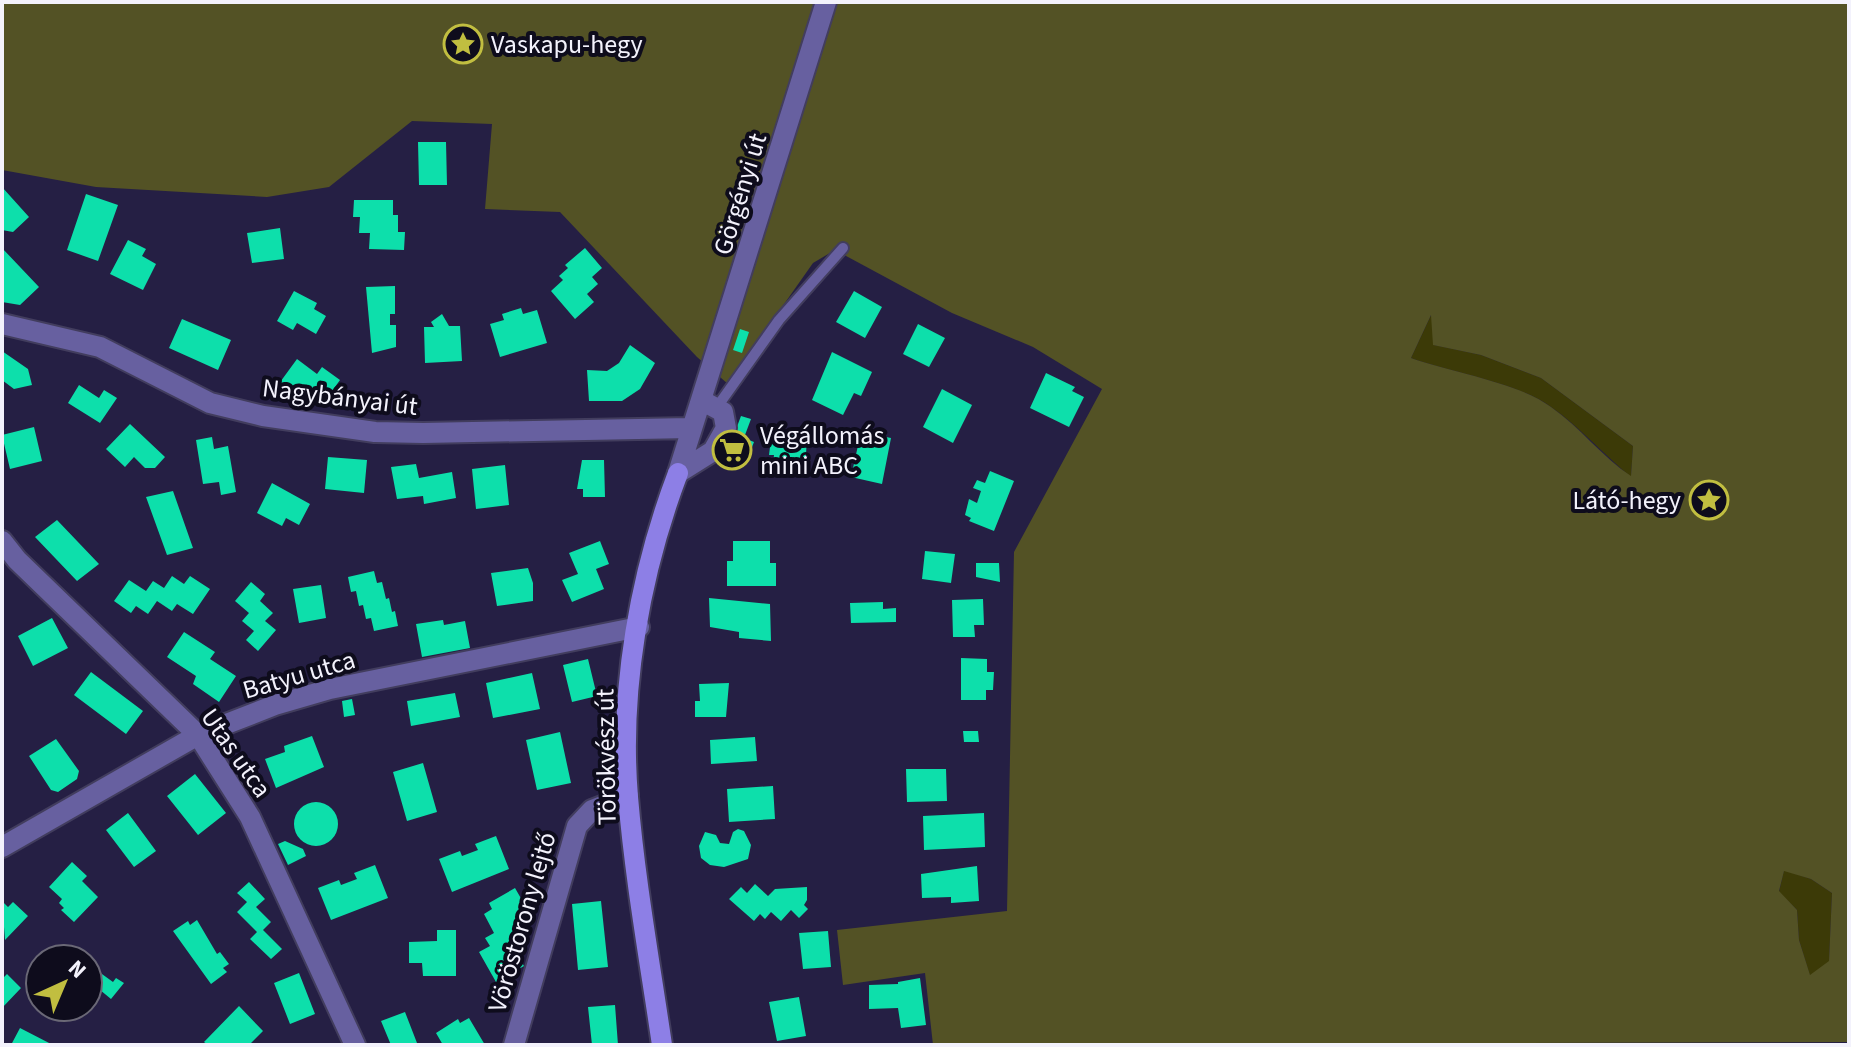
<svg xmlns="http://www.w3.org/2000/svg" width="1851" height="1047" font-family="'Source Sans 3',sans-serif">
<style>
.green{fill:#3c3a07}
.forest{fill:#535225;fill-rule:evenodd}
.building{fill:#0ddfab}
.lines{fill:none;stroke-linecap:round;stroke-linejoin:round}
.lane-casing{stroke:#423d5e;stroke-width:14}
.street-casing{stroke:#423d5e;stroke-width:24}
.secondary-casing{stroke:#423d5e;stroke-width:24}
.lane{stroke:#6760a0;stroke-width:10}
.street{stroke:#6760a0;stroke-width:20}
.secondary{stroke:#8d7fe6;stroke-width:20}
.labels{text-anchor:middle;dominant-baseline:central;stroke-width:8;stroke-linejoin:round;paint-order:stroke}
.poi-label{font-size:26px;fill:#f3f2fc;stroke:#0e0c1c;text-anchor:start}
.street-label{font-size:26px;fill:#f3f2fc;stroke:#0e0c1c}
</style>
<rect width="100%" height="100%" fill="#251f44"/>
<!-- green -->
<path class="green" d="M1432 313 1434 345 1481 355 1541 378 1633 446 1631 477C1604 455 1580 427 1551 407 1517 382 1452 373 1411 358Z
M1784 870 1811 879 1832 893 1829 962 1810 976 1799 940 1797 910 1779 892Z"/>
<!-- forest -->
<path class="forest" d="M2 2H1849V1042L933 1045 925 973 843 985 837 930 1007 911 1014 552 1102 389 1033 347 952 313 835 250 813 263 728 384 697 357 560 212 485 209 492 124 412 121 329 187 267 197 96 187 2 170ZM1431 315 1433 345 1481 355 1541 378 1633 446 1631 476C1602 457 1580 427 1551 407 1517 382 1453 373 1411 358ZM1784 871 1811 879 1832 893 1829 961 1810 975 1799 940 1797 910 1779 891Z"/>
<!-- building -->
<path class="building" d="M418 142H446L447 185H419Z
M2 187 29 217 13 232 2 230Z
M86 194 118 205 98 261 67 250Z
M354 200H393V215H398V232H405L404 250 369 249 370 233H359L360 217H353Z
M280 228 284 259 252 263 247 233Z
M128 240 146 249 142 256 156 264 143 290 110 274Z
M2 248 39 287 20 305 2 302Z
M585 248 602 268 592 277 598 284 587 294 594 302 575 319 551 291 563 280 559 276 568 268 565 265Z
M395 286V314H390V325H396V347L372 353 366 287Z
M294 291 317 303 314 309 326 316 316 334 297 323 293 330 277 321Z
M854 291 882 307 865 338 836 322Z
M521 308 523 314 537 310 547 343 500 357 490 324 504 320 502 314Z
M442 314 449 326H460L462 361 425 363 424 327H434L431 322Z
M182 319 231 340 218 370 169 348Z
M918 324 945 338 929 367 903 354Z
M740 329 749 332 742 353 733 350Z
M630 345 655 363 640 389 622 401H589L587 370 607 371 619 363Z
M2 351 28 369 32 385 14 389 2 380Z
M832 352 872 372 861 396 854 393 843 415 812 400Z
M297 359 317 374 322 367 340 380 322 405 298 387 292 394 278 385Z
M1046 373 1075 387 1072 391 1084 397 1069 427 1030 408Z
M79 385 99 398 104 390 117 398 100 423 68 403Z
M942 389 972 405 953 443 923 427Z
M741 416 751 419 745 435 735 432Z
M130 424 165 457 155 468H145L134 457 125 467 106 449Z
M34 427 42 461 10 469 2 435Z
M772 431 807 435 805 475 772 470 774 455H769Z
M861 432 891 438 882 484 851 477Z
M734 434 754 442 745 465 725 457Z
M212 437 214 449 228 446 236 492 221 495 219 482 203 484 196 440Z
M328 457 367 460 364 493 325 489Z
M582 460H604L605 497H583V489H577Z
M416 464 419 478 452 472 456 498 424 504 423 496 397 499 391 467Z
M505 465 509 505 476 509 472 469Z
M990 471 1014 481 994 531 969 521 971 518 965 515 969 499 977 503 981 491 973 488 977 480 985 483Z
M272 483 310 504 299 525 286 518 282 526 257 513Z
M173 491 193 548 167 555 146 497Z
M57 520 99 564 77 581 35 537Z
M600 541 609 564 596 569 604 589 572 602 562 580 578 574 569 553Z
M733 541H770V563H776V586H727V561H733Z
M925 551 955 554 951 583 922 579Z
M976 563H999L1000 582 976 577Z
M528 568 533 583V601L497 606 491 573Z
M374 571 377 583 382 582 386 599 389 598 392 612 395 611 398 626 374 631 371 618 366 619 363 605 359 606 356 591 351 592 348 577Z
M172 576 184 584 190 576 210 589 193 614 177 604 172 611 157 601 148 614 136 606 131 613 114 601 129 580 146 591 153 581 164 588Z
M251 582 265 594 260 601 273 613 265 621 276 630 258 651 246 640 254 631 242 621 249 613 235 601Z
M321 585 326 618 299 623 293 589Z
M709 598 770 604 771 641 739 638V632L710 627Z
M983 599 984 625H974L975 637H953L952 600Z
M883 602V609L896 608V622L851 623 850 603Z
M52 618 68 648 33 666 18 636Z
M443 620 444 625 465 621 470 648 422 657 416 624Z
M184 632 215 652 210 659 236 676 219 702 193 684 196 676 167 657Z
M961 658 987 659V672H994L993 690H986V700H961Z
M588 659 597 696 572 702 563 665Z
M91 672 143 711 126 734 74 695Z
M532 673 540 709 493 718 486 683Z
M729 683 726 717H695V701H700L699 684Z
M455 693 460 717 411 726 407 701Z
M352 699 355 715 344 717 342 701Z
M963 731H978L979 742H964Z
M560 732 571 783 537 790 526 740Z
M312 736 324 767 276 788 265 759 285 752 284 746Z
M755 737 757 761 711 764 710 740Z
M56 739 79 771 77 779 58 792 51 790 29 756Z
M423 763 437 812 407 821 393 772Z
M906 769H946L947 801 907 802Z
M195 774 226 813 198 835 167 796Z
M773 786 775 819 729 822 727 789Z
M294 824a22 22 0 1 1 44 0a22 22 0 1 1-44 0Z
M128 813 156 851 134 867 106 830Z
M984 813 985 847 924 850 923 816Z
M738 829 744 831 751 845 748 859 724 867 710 865 701 858 699 846 705 832 716 835 720 843 729 844 733 832Z
M496 836 509 869 452 892 439 859 460 851 462 856 478 850 475 844Z
M285 841 303 849 306 856 288 865 278 844Z
M72 862 87 876 82 881 98 897 74 922 61 910 64 908 59 903 62 899 49 887Z
M375 865 388 898 331 920 318 888 339 880 341 885 357 879 354 873Z
M977 866 979 901 951 903V897L922 898 921 874Z
M249 882 265 899 256 907 271 922 263 930 282 949 271 959 250 939 257 932 237 912 247 902 237 893Z
M755 884 768 896 775 889 807 887V900L804 905 808 909 799 918 791 910 781 921 771 912 765 919 760 914 754 921 729 899 741 887 747 893Z
M515 888 530 914 519 920 523 928 517 932 527 949 517 955 524 966 496 982 479 952 490 946 485 938 494 933 484 914 492 909 489 903Z
M2 901 8 907 13 902 28 916 5 940Z
M601 901 608 967 578 970 572 904Z
M197 920 217 954 220 952 229 964 223 968 227 972 211 984 173 931 188 921 190 925Z
M437 930H456V976H423L422 963H409V942L437 941Z
M828 931 831 967 803 969 799 933Z
M88 964 113 982 116 978 124 983 111 999 88 980Z
M299 973 315 1014 290 1024 274 983Z
M7 974 21 988 2 1008V979Z
M920 978 926 1025 901 1028 898 1008 869 1009V985L898 984V982Z
M799 997 806 1036 777 1041 769 1002Z
M615 1005 618 1045H592L588 1007Z
M239 1006 263 1031 249 1045H208L204 1042Z
M405 1012 417 1043 391 1045 381 1021Z
M469 1018 485 1045H443L436 1033 458 1019 460 1023Z
M20 1028 53 1045H11Z"/>
<g class="lines">
<defs>
<path id="lane" d="M717 407 779 320 843 248"/>
<path id="street" d="M2 324 100 347 210 403 263 416 375 432 423 433 690 428
M678 473 826 2
M678 473 713 451 726 428 723 412 701 400
M2 541 17 560 198 735 250 817 355 1045
M2 847 198 735 275 705 330 689 639 627
M514 1045 577 826 592 810 628 796"/>
<path id="secondary" d="M662 1045C650 963 635 880 628 797 619 690 640 573 678 473"/>
</defs>
<!-- lane casing -->
<use href="#lane" class="lane-casing"/>
<!-- street casing -->
<use href="#street" class="street-casing"/>
<!-- secondary casing -->
<use href="#secondary" class="secondary-casing"/>
<!-- lane -->
<use href="#lane" class="lane"/>
<!-- street -->
<use href="#street" class="street"/>
<!-- secondary -->
<use href="#secondary" class="secondary"/>
</g>
<!-- icons -->
<defs>
<symbol id="sight-ring" viewBox="-11 -11 22 22"><circle r="9.5" fill="#0e0c1c" stroke="#c1be40" stroke-width="1.5"/><path d="M0-6L1.8-2.2L6-1.7L2.9 1.2L3.7 5.4L0 3.3L-3.7 5.4L-2.9 1.2L-6-1.7L-1.8-2.2Z" fill="#c1be40"/></symbol>
<symbol id="supermarket-ring" viewBox="-11 -11 22 22"><circle r="9.5" fill="#0e0c1c" stroke="#c1be40" stroke-width="1.5"/><path d="M-6-5.5h2.5l.6 2H6L4.5 2H-2.5L-4.4-4H-6ZM-1.5 3.2a1.3 1.3 0 1 0 .1 0ZM3 3.2a1.3 1.3 0 1 0 .1 0Z" fill="#c1be40"/></symbol>
</defs>
<g fill-rule="evenodd">
<use href="#sight-ring" x="441" y="22" width="44" height="44"/>
<use href="#supermarket-ring" x="710" y="428" width="44" height="44"/>
<use href="#sight-ring" x="1687" y="478" width="44" height="44"/>
</g>
<g class="labels">
<!-- poi labels -->
<g class="poi-label">
<text x="491" y="44">Vaskapu-hegy</text>
<text x="760" y="435">Végállomás<tspan x="760" dy="30">mini ABC</tspan></text>
<text x="1681" y="500" text-anchor="end">Látó-hegy</text>
</g>
<!-- street labels -->
<g class="street-label">
<text transform="translate(740 194) rotate(-73)">Görgényi út</text>
<text transform="translate(340 397) rotate(7)">Nagybányai út</text>
<text transform="translate(299 675) rotate(-16)">Batyu utca</text>
<text transform="translate(236 753) rotate(55)">Utas utca</text>
<text transform="translate(606 757) rotate(-91)">Törökvész út</text>
<text transform="translate(522 922) rotate(-74)">Vöröstorony lejtő</text>
</g>
</g>
<!-- border -->
<rect width="1851" height="1047" fill="none" stroke="#f3f2fc" stroke-width="8"/>
<!-- north arrow -->
<g transform="translate(64 983) rotate(44)"><circle r="38" fill="#0e0c1c" stroke="#6a6876" stroke-width="2"/>
<path d="M0-6L14 30L0 20L-14 30Z" fill="#c1be40"/>
<text y="-12" font-size="22" font-weight="bold" text-anchor="middle" fill="#f3f2fc">N</text>
</g>
</svg>
